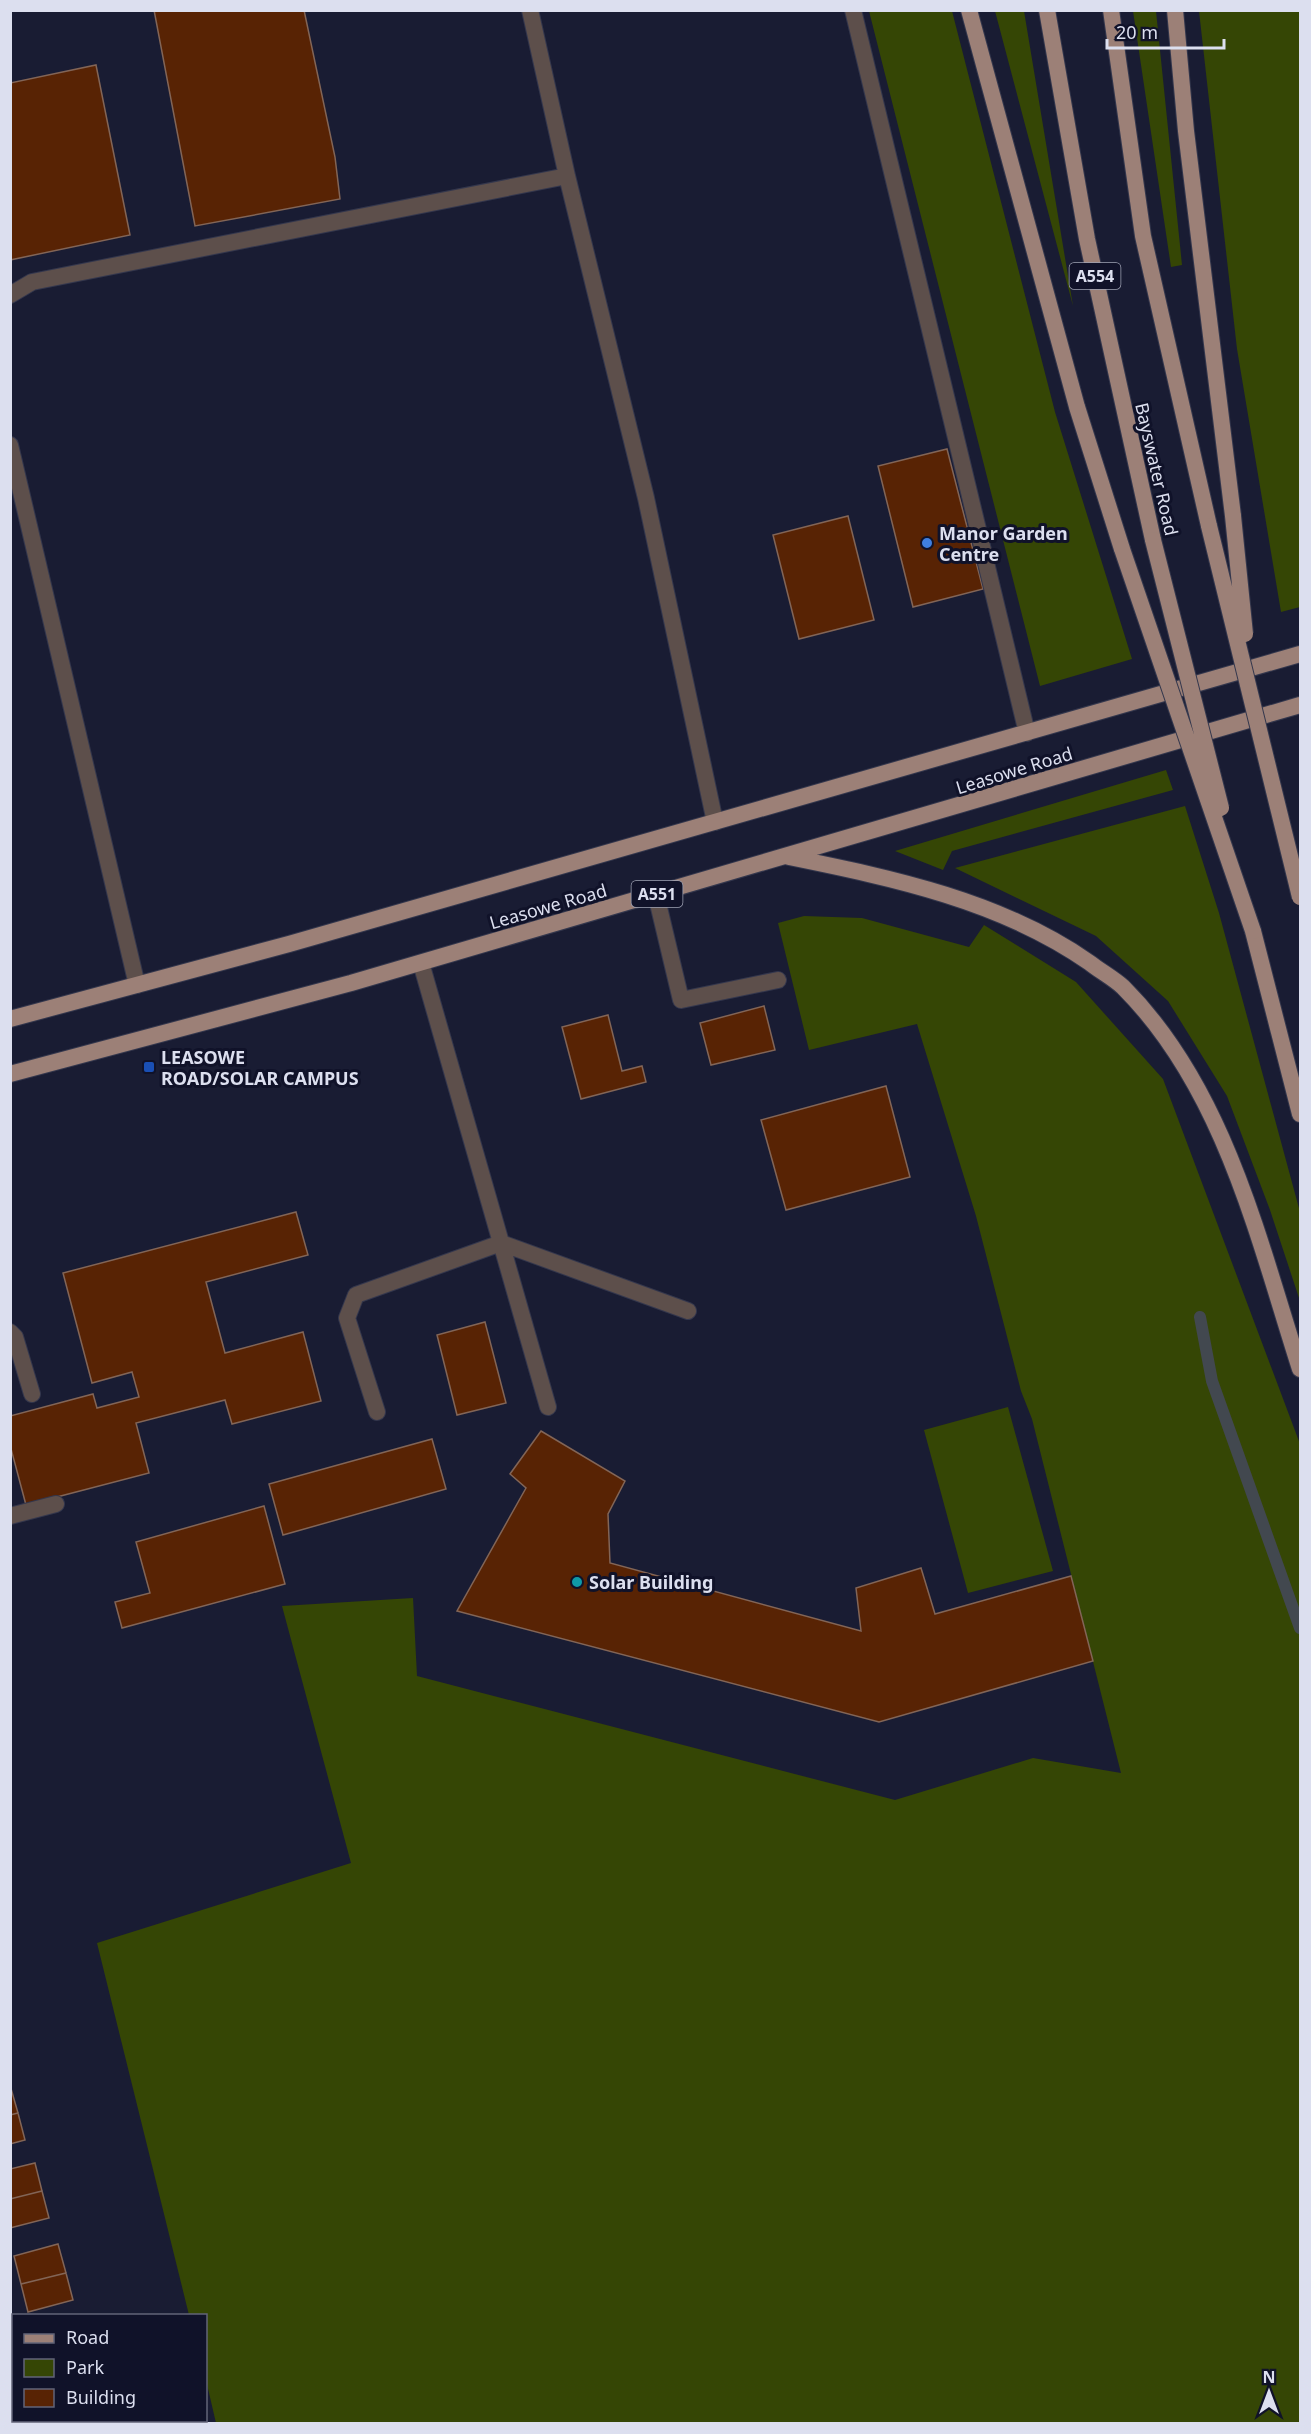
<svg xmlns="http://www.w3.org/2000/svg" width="1311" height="2434" font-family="'Noto Sans',sans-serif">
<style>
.green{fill:#354605}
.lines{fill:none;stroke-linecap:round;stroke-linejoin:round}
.stream{stroke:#42484f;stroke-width:12}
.building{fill:#582304;stroke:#826557;stroke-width:1.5}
.service-casing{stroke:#34374d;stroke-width:18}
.primary-casing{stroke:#34374d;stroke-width:18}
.service{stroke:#5d4f4b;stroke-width:16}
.primary{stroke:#9c8077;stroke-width:16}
.primary-bridge-casing{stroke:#34374d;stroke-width:18;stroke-linecap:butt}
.primary-bridge{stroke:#9c8077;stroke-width:16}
.shop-dot{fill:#3f7fe0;stroke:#101229;stroke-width:2}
.transit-dot{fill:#1a4fb4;stroke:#101229;stroke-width:2}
.culture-dot{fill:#0f9aa8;stroke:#101229;stroke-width:2}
.labels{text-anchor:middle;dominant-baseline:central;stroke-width:6;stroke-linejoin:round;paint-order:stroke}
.shield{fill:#101229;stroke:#9fa2b4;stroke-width:1.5}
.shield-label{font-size:16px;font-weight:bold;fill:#dcdfef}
.street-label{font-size:18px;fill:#dcdfef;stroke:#101229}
.poi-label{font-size:18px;font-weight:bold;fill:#dcdfef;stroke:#101229;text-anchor:start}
</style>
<rect width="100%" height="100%" fill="#191c33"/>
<!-- green -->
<path class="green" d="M869 11H952L1055 412 1132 659 1040 686Z
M995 11H1024L1073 306Z
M1133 11H1156L1182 265 1171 267Z
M1199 11H1300V607L1281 612 1237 349Z
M1166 770 1173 790 952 851 943 870 895 851Z
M1185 806 1219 913 1300 1212V1301L1270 1210 1227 1096 1168 1001 1096 936 955 868Z
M804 916 862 918 969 947 984 925 1076 982 1163 1079 1300 1444V2423H216L206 2380V2316L189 2315 97 1943 351 1863 282 1606 413 1598 417 1676 895 1800 1033 1758 1121 1773 1032 1419 1021 1391 976 1216 917 1024 809 1050 778 923Z
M1008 1407 1053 1571 968 1593 924 1430Z
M11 2385 13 2386 14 2420H90L97 2423H11Z"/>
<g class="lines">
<!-- stream -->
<path class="stream" d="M1200 1317 1212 1381 1300 1628"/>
</g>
<!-- building -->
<path class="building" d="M154 10H304L335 157 340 199 195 226Z
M96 65 130 235 10 260V83Z
M947 449 983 589 913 607 878 466Z
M848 516 874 620 799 639 773 535Z
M764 1006 775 1050 711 1065 700 1023Z
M608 1015 622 1071 642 1066 646 1082 581 1099 562 1027Z
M886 1086 910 1177 786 1210 761 1120Z
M296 1212 308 1255 206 1282 225 1353 303 1332 321 1401 232 1424 225 1400 136 1423 149 1473 26 1505 10 1445V1416L93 1394 97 1408 139 1397 132 1372 92 1383 63 1273Z
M485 1322 506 1403 457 1415 437 1335Z
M541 1431 625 1481 608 1514 610 1563 861 1631 856 1588 921 1568 935 1614 1071 1576 1093 1661 879 1722 457 1611 526 1488 510 1474Z
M432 1439 446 1489 283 1535 269 1484Z
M264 1506 285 1584 122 1628 115 1602 150 1593 136 1542Z
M10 2085 18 2113 10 2115Z
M18 2113 25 2140 10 2144V2115Z
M35 2163 42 2191 10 2199V2169Z
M42 2191 49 2218 10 2228V2199Z
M58 2244 66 2273 21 2284 14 2256Z
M66 2273 73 2300 28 2312 21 2284Z"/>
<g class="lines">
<defs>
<path id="service" d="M530 10 567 176
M853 10 1027 733
M10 295 32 282 567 176 646 498 715 822
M10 445 137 985
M656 895 681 1000 778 980
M421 963 548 1407
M10 1332 15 1337 32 1394
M377 1412 347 1318 356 1295 501 1243 688 1311
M10 1516 56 1504"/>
<path id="primary" d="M969 10 1077 407 1122 549
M1047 10 1087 239 1153 540
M1111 10 1143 236 1209 526
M1175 10 1186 131 1233 516
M789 857C892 878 1002 901 1090 963 1100 971 1113 978 1123 987 1224 1088 1258 1238 1300 1369
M1253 931 1300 1114
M10 1019 289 944 1300 654
M10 1074 351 983 1300 705"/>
</defs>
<!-- service casing -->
<use href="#service" class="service-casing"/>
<!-- primary casing -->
<use href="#primary" class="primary-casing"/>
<!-- service -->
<use href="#service" class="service"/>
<!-- primary -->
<use href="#primary" class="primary"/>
<defs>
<path id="primary-bridge" d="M1233 516 1245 634
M1209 526 1300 897
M1153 540 1221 808
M1122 549 1253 931"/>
</defs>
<!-- primary-bridge casing -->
<use href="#primary-bridge" class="primary-bridge-casing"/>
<!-- primary-bridge -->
<use href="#primary-bridge" class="primary-bridge"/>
</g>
<!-- markers -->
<circle class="shop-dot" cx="927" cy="543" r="6"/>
<rect class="transit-dot" x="143" y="1061" width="12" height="12" rx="3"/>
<circle class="culture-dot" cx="577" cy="1582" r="6"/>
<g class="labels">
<!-- shield labels -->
<g class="shield">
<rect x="1069.5" y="263" width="51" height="26" rx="4.5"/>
<rect x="631.5" y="881" width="51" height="26" rx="4.5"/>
</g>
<g class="shield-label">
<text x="1095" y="276">A554</text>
<text x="657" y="894">A551</text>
</g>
<!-- street labels -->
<g class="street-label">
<text transform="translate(1157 469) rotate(77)">Bayswater Road</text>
<text transform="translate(1014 770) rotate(-17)">Leasowe Road</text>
<text transform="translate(548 906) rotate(-16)">Leasowe Road</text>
</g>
<!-- poi labels -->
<g class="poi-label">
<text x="939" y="533">Manor Garden<tspan x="939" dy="21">Centre</tspan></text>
<text x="161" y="1057">LEASOWE<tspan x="161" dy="21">ROAD/SOLAR CAMPUS</tspan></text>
<text x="589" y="1582">Solar Building</text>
</g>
</g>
<!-- border -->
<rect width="1311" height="2434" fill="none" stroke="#dcdfef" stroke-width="24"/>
<!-- legend -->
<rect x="12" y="2314" width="195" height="108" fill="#101229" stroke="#626478" stroke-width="1.5"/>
<rect x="24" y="2334" width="30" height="9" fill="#9c8077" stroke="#626478" stroke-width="1.5"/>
<text x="66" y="2344" font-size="18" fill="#dcdfef">Road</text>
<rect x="24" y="2359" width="30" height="18" fill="#354605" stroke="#626478" stroke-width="1.5"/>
<text x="66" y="2374" font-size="18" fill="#dcdfef">Park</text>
<rect x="24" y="2389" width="30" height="18" fill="#582304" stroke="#626478" stroke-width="1.5"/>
<text x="66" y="2404" font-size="18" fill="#dcdfef">Building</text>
<!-- north arrow -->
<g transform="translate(1269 2392)" stroke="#101229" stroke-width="4.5" paint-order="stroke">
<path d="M0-4.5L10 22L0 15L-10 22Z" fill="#dcdfef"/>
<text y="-9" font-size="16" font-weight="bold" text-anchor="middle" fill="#dcdfef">N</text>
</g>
<!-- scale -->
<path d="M1107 39v9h117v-9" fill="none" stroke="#dcdfef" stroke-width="3"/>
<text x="1116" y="39" font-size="18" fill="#dcdfef" stroke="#101229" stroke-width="4.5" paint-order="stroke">20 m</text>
</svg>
